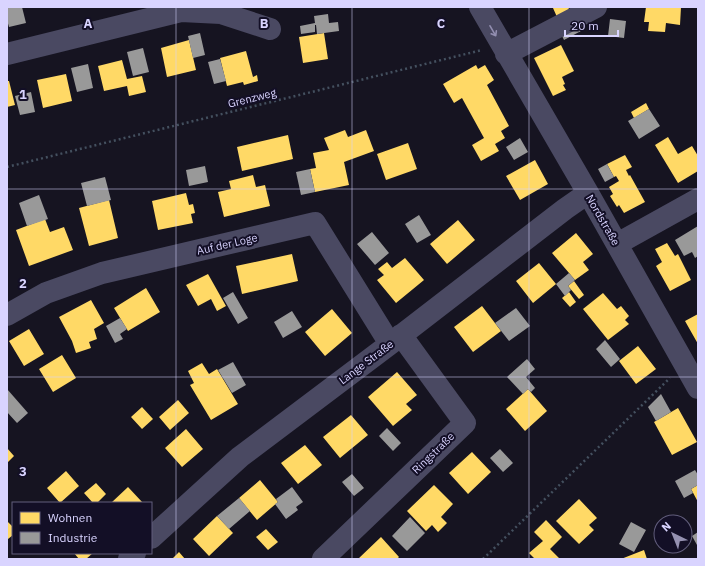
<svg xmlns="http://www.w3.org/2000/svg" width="705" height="566" font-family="'IBM Plex Sans',sans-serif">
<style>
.homes{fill:#ffd966}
.industry{fill:#999}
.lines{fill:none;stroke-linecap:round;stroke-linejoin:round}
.path{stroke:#44505f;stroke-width:2.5;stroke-dasharray:2 3;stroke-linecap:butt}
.minor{stroke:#4a4962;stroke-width:22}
.oneway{stroke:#928eb0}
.grid{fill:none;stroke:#d9d4ff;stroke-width:1;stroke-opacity:0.55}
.labels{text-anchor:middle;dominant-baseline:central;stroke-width:4;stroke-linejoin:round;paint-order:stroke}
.street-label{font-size:11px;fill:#d9d4ff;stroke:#130f26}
.grid-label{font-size:13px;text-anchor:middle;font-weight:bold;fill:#d9d4ff;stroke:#130f26;stroke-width:4;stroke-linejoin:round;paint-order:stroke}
</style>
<rect width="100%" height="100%" fill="#161421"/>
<!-- homes -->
<path class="homes" d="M555 7H568L570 11 557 17 553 8Z
M646 7H681L680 25 666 23 665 32 648 31 649 22H644Z
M324 33 328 59 303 63 299 37Z
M189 40 196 70 167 77 161 48Z
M561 45 574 71 562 77 565 84 563 85 566 90 553 96 534 58Z
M246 51 253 77 257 75 258 81 244 85 243 82 227 86 220 58Z
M122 60 127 79 142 76 146 92 129 96 127 86 104 91 98 66Z
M476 65 478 69 485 65 494 80 487 85 509 126 501 131 505 138 495 144 499 151 481 161 472 145 484 138 462 98 454 103 443 84Z
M66 74 72 101 43 108 37 80Z
M7 81H9L15 105 7 107Z
M646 103 649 109 634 118 631 112Z
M345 130 348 137 366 130 374 151 344 162 349 185 315 192 310 169 316 168 313 153 329 150 324 138Z
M288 135 293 159 242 171 237 147Z
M668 137 678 154 692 146 698 156V171L678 183 655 145Z
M408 143 417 169 386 180 377 154Z
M625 155 632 167 626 170 629 176 630 175 645 202 624 213 619 205 617 207 610 196 613 194 609 187 619 181 616 176 614 177 607 164Z
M535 160 548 184 520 200 506 176Z
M253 175 256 187 265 185 270 206 224 217 218 192 231 189 229 181Z
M186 193 189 205 193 204 195 213 191 214 193 223 158 230 152 201Z
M109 200 118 238 89 246 79 208Z
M45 219 50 232 64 227 73 250 29 266 16 230Z
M458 220 475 240 447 264 430 244Z
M576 233 593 254 583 262 589 270 575 280 552 253Z
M667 243 675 256 678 254 691 280 670 291 656 266 662 262 655 249Z
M292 254 298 281 242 294 236 266Z
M405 258 424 280 396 303 377 280 384 275 378 269 387 262 392 268Z
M539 263 556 284 533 303 516 281Z
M208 274 226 306 217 311 211 299 198 306 186 285Z
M574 281 584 295 579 299 568 286Z
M146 288 160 312 128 331 114 308Z
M569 292 576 302 570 307 562 298Z
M603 293 617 309 621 306 629 316 625 320 629 324 608 340 583 309Z
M91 300 104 323 94 329 97 339 89 342 91 348 76 353 72 341 59 317Z
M482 306 501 331 473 352 454 327Z
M332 309 352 333 325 356 305 332Z
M698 314V344L685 321Z
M29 329 44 354 24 366 9 341Z
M638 346 656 369 636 384 619 361Z
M62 355 76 378 53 392 39 369Z
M202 363 209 374 217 369 238 404 211 420 190 385 194 383 188 371Z
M397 372 417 395 406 404 412 410 393 426 368 397Z
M528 389 547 411 525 431 506 409Z
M178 400 189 413 170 430 159 417Z
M142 407 153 419 142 429 131 417Z
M678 408 697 442 672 455 654 422Z
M351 415 368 435 340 458 323 437Z
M186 429 203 449 182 467 165 448Z
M305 445 322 465 298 484 281 463Z
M7 448 14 456 7 463Z
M472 452 491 472 468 494 449 473Z
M66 471 79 486 60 503 47 488Z
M260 480 278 502 257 520 239 498Z
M96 483 106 494 97 503H93L84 493Z
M434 485 453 504 441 517 447 523 438 532 432 525 426 531 407 511Z
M698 485V502L691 489Z
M128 487 143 503H111Z
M579 499 597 518 589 525 594 530 579 544 556 521Z
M217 516 233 533 209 556 193 539Z
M546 520 562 537 550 549 560 559H535L529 553 543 541 534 532Z
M7 521 13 527V535L8 539 7 538Z
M266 529 278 542 268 550 256 537Z
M381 537 399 557 397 559H358Z
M644 550 647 559H621Z
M179 552 185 559H172Z
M74 553H93L86 559H79Z"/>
<!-- industry -->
<path class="industry" d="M7 7H22L26 23 9 27 7 20Z
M328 14 329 23 338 22 339 31 317 34 316 25H315V32L301 34 300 26 315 23 314 16Z
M610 19 626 21 624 38 608 36Z
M577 23 581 31 564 40 560 32Z
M200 33 205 55 193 58 188 36Z
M143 48 149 72 133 76 127 52Z
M220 59 226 81 214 84 208 62Z
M88 64 93 88 77 92 71 68Z
M31 92 35 112 20 115 15 96Z
M649 109 660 126 639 139 628 121Z
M520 138 528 152 514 160 506 147Z
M607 164 614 177 605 182 598 169Z
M205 166 208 182 189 186 186 170Z
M310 169 315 192 301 195 296 172Z
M105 177 111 200 87 206 81 183Z
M39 195 48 219 27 226 19 203Z
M419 215 431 235 417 243 405 224Z
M698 226V256L695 258 692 252 684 256 675 240Z
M372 232 389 253 375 265 357 244Z
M569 273 575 280 568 286 571 290 565 296 556 284Z
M233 292 248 318 238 324 223 298Z
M516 308 530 326 509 341 495 323Z
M292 311 302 327 283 338 274 322Z
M120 318 127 329 120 334 123 339 115 343 106 326Z
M605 340 620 359 611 367 596 349Z
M527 359 535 369 526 377 535 388 531 392 528 389 523 394 507 377Z
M233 362 246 385 232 393 218 370Z
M7 389 28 413 17 423 7 412Z
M661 394 671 412 656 421 648 407Z
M387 428 401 443 393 451 379 436Z
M500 449 513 463 503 472 490 458Z
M695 470 698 475V485L691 489 693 493 684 498 675 481Z
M352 474 364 488 354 496 342 482Z
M292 487 303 502 296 507 298 510 286 519 275 504 278 502 276 499Z
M239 498 250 511 229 529 217 516Z
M410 517 425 533 407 551 392 536Z
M631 522 646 530 634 552 619 544Z
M698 532V545H697L692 536Z"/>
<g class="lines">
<!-- path -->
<path class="path" d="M7 167 482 50
M483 559 670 378"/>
<!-- minor -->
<path class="minor" d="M480 7 588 193 698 388
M7 54 181 11 221 13 270 29
M506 54 596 7
M617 244 698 199
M7 315 46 293 102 273 315 223 390 344
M151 538 240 457 390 344 565 209 588 193
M129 559 135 553
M323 559 465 423 401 335"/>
</g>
<!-- one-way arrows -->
<defs><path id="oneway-shaft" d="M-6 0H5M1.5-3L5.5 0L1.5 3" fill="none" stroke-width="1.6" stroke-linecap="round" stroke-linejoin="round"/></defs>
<use class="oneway" href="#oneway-shaft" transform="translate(493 31) rotate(60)"/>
<!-- grid -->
<path class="grid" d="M176 7V559M352 7V559M529 7V559M7 189H698M7 377H698"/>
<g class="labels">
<!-- street labels -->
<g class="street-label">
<text transform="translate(252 98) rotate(-14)">Grenzweg</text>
<text transform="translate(603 220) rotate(60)">Nordstraße</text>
<text transform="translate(227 244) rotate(-13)">Auf der Loge</text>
<text transform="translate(366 362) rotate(-37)">Lange Straße</text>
<text transform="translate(433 453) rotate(-44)">Ringstraße</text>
</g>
</g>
<g class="grid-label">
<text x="88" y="28">A</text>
<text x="264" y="28">B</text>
<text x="441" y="28">C</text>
<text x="23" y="99">1</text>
<text x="23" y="288">2</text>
<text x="23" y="476">3</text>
</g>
<!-- border -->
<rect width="705" height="566" fill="none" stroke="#d9d4ff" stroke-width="16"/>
<!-- legend -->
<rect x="12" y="502" width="140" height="52" fill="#130f26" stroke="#625e7d"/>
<rect x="20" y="512" width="20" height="12" fill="#ffd966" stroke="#625e7d"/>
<text x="48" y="522" font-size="12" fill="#d9d4ff">Wohnen</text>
<rect x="20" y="532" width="20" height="12" fill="#999999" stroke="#625e7d"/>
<text x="48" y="542" font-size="12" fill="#d9d4ff">Industrie</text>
<!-- north arrow -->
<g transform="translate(673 534) rotate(317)"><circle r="19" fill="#130f26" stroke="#625e7d"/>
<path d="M0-3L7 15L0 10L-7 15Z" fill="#9591b1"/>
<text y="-6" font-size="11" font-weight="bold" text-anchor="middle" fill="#d9d4ff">N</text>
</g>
<!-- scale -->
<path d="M565 30v6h53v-6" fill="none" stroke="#d9d4ff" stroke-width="2"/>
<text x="571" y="30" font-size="12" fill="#d9d4ff" stroke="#130f26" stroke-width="3" paint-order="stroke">20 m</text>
</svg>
